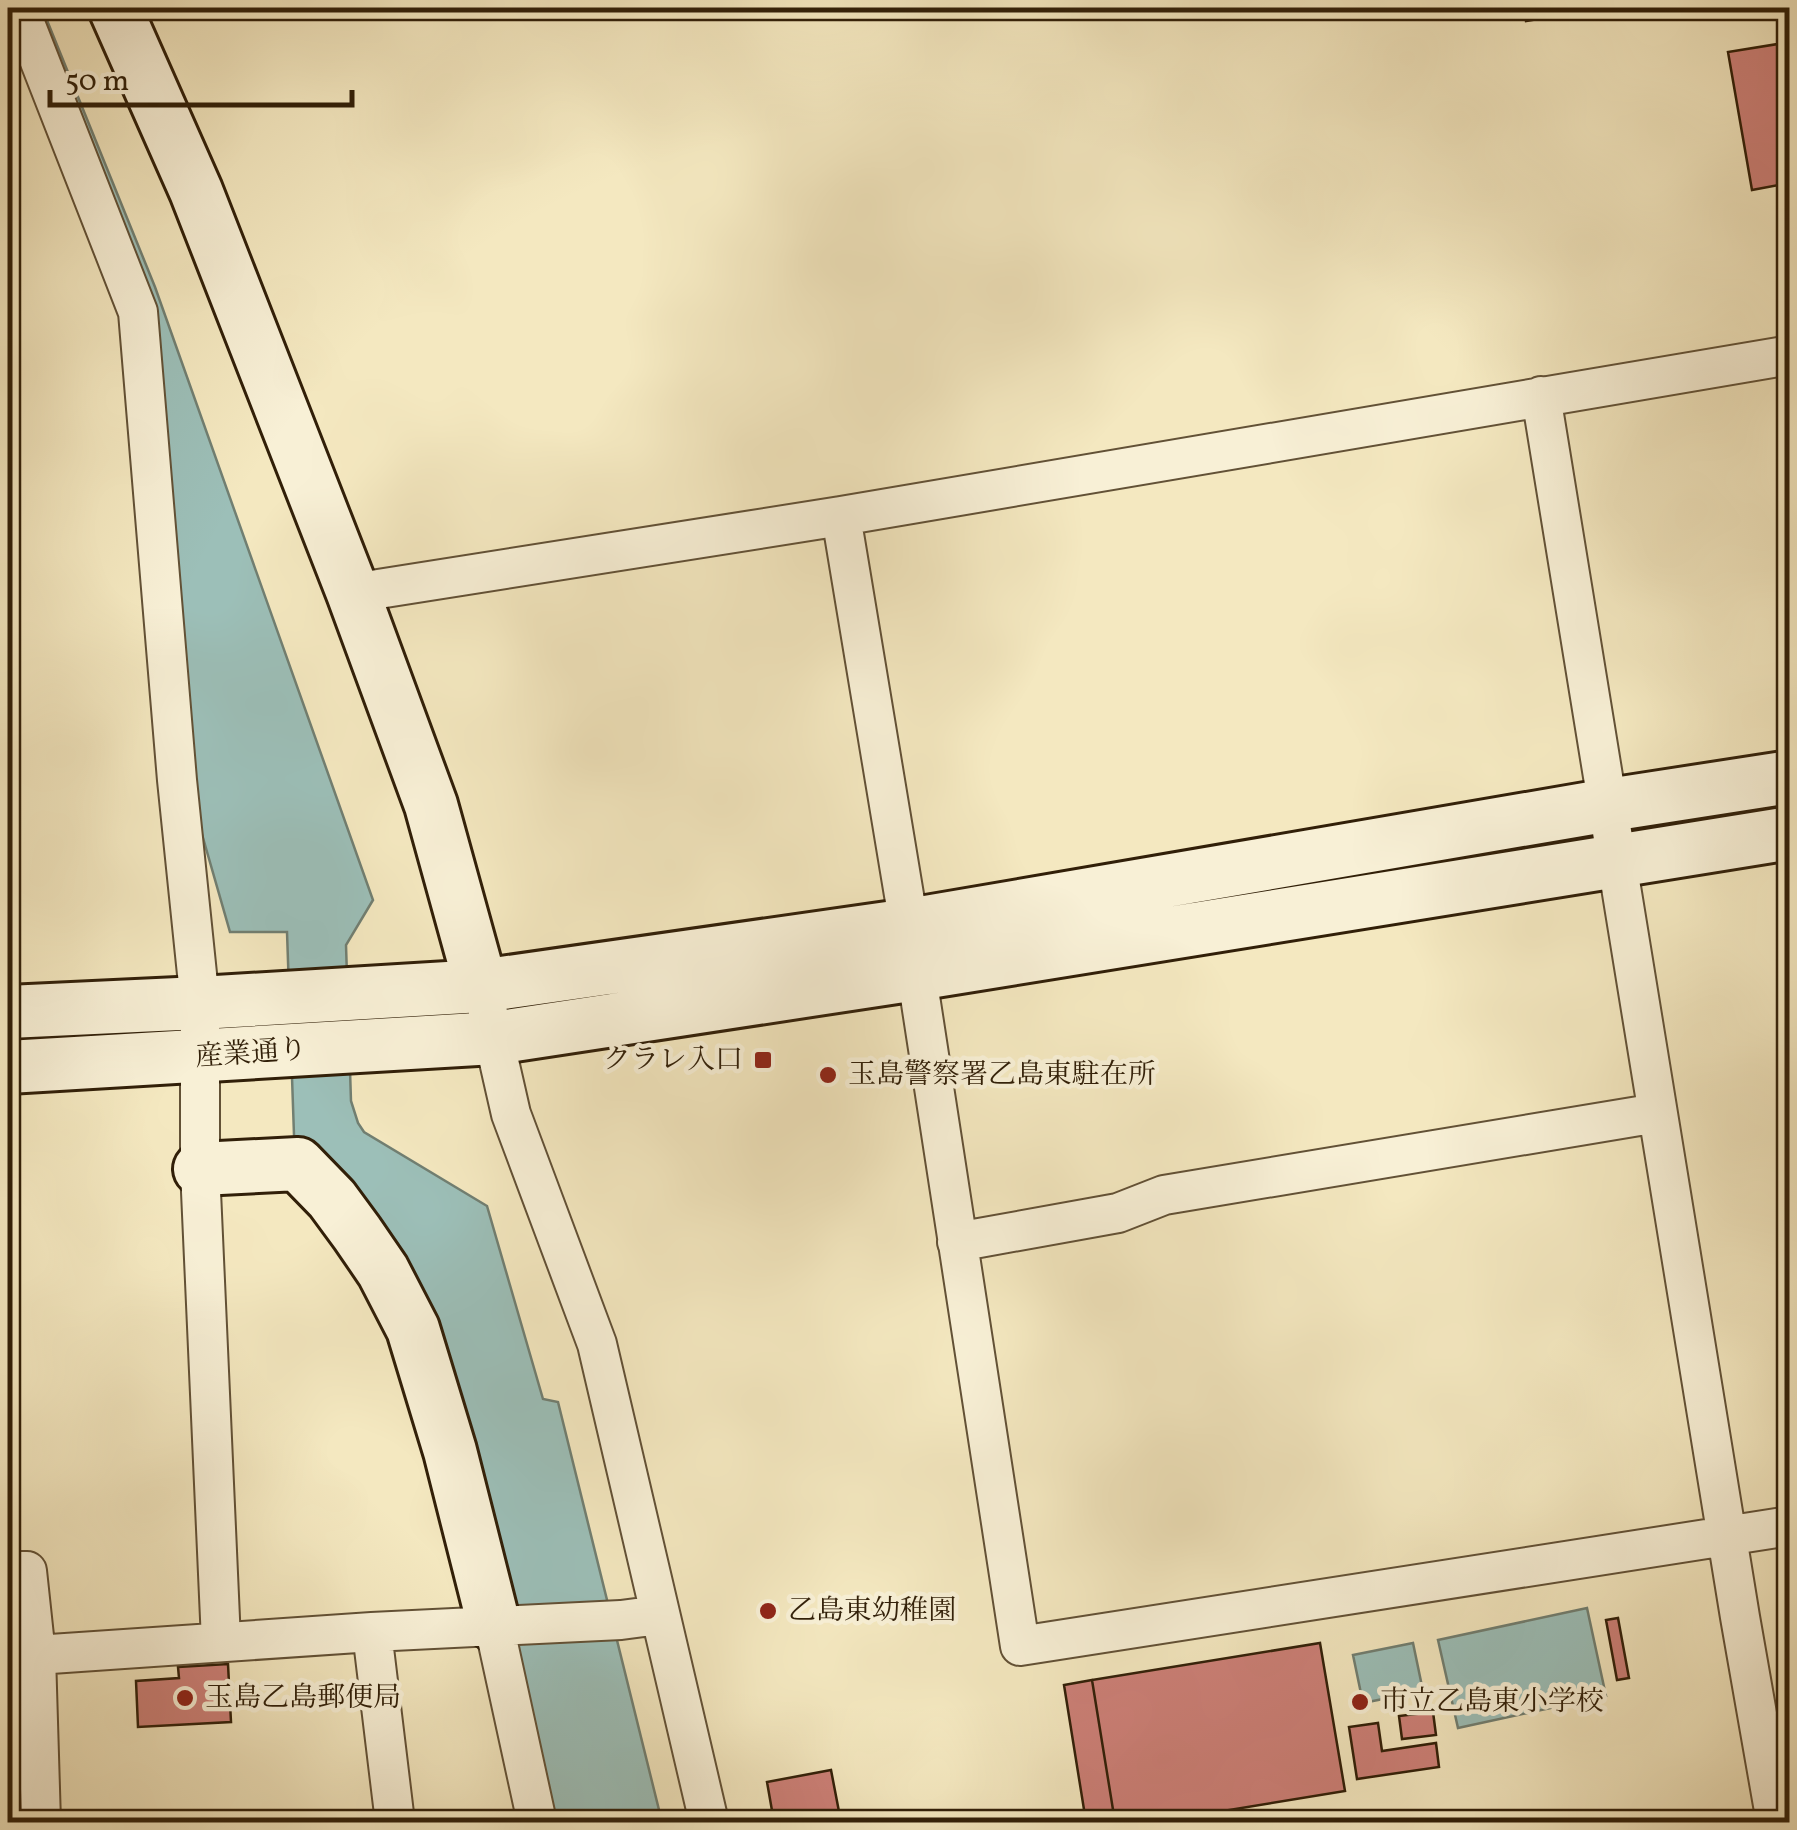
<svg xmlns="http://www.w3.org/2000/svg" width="1797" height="1830" font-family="Vollkorn,'Noto Serif JP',serif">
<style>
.water{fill:#9cbfb8;stroke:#717f72;stroke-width:2.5}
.building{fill:#cd8078;stroke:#311f08;stroke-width:2.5}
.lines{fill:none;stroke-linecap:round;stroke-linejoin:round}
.street-casing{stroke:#625136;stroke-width:42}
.secondary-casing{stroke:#311f08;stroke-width:58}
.street{stroke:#f8f0d6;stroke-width:38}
.secondary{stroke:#f8f0d6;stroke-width:52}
.poi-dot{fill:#8f2418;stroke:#f8f0d6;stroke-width:4}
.labels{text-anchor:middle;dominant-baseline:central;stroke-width:9;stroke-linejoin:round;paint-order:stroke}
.street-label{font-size:28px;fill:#311f08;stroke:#f8f0d6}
.poi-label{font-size:28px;fill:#311f08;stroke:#f8f0d6;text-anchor:start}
</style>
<rect width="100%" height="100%" fill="#f4e8c0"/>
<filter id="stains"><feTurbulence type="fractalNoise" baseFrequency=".002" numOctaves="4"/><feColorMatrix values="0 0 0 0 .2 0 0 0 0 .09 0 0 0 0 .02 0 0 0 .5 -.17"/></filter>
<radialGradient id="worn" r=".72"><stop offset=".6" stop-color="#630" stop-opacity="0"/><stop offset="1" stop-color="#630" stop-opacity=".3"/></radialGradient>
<!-- water -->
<path class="water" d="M25 8H42L155 287 373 900 346 945 351 1101 358 1123 364 1132 487 1206 543 1399 558 1402 662 1822H547L432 1347 297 1144 294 1135 287 932H230L189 789 148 357Z
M1587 1608 1606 1696 1458 1728 1438 1640Z
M1413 1643 1423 1691 1363 1703 1353 1655Z"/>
<!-- building -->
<path class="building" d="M1524 8H1604L1526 21Z
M1790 42V183L1752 190 1728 52Z
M1618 1618 1629 1678 1617 1680 1606 1620Z
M1320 1643 1345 1791 1156 1822H1115L1092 1680Z
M228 1664 231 1722 138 1727 136 1681 179 1678 178 1667Z
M1092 1680 1115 1822H1086L1064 1685Z
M1433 1712 1436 1735 1402 1739 1399 1716Z
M1378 1723 1382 1751 1436 1743 1439 1767 1357 1779 1349 1727Z
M831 1770 841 1822H774L767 1782Z"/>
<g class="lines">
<defs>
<path id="street" d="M19 8 138 312 177 780 200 1003V1169L221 1641
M1541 396 1740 1617 1776 1822
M841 516 909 925 1020 1646 1790 1526
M353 593 841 516 1790 355
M488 1013 511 1114 597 1344 709 1822
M957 1242 1118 1213 1164 1195 1657 1113
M8 1571H27L36 1655
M494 1625 537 1822
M372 1632 395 1822
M41 1822 36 1655 372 1632 621 1620 659 1615"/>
<path id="secondary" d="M115 8 196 191 353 593 431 805 481 986
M8 1012 200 1003 481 986 909 925 1609 805 1790 777
M8 1067 494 1038 916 974 1790 833
M200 1169 298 1164 332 1199 357 1233 383 1271 413 1329 450 1451 494 1625"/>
</defs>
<!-- street casing -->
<use href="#street" class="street-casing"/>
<!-- secondary casing -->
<use href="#secondary" class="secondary-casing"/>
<!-- street -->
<use href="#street" class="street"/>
<!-- secondary -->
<use href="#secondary" class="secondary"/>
</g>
<!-- markers -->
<g class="poi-dot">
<rect x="753" y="1050" width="20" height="20" rx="5"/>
<circle cx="828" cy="1075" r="10"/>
<circle cx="768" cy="1611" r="10"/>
<circle cx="185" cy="1698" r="10"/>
<circle cx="1360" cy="1702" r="10"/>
</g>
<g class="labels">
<!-- street labels -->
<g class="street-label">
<text transform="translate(251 1054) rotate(-4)">産業通り</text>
</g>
<!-- poi labels -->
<g class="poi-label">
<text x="743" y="1060" text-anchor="end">クラレ入口</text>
<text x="848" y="1075">玉島警察署乙島東駐在所</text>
<text x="788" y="1611">乙島東幼稚園</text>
<text x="205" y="1698">玉島乙島郵便局</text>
<text x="1380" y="1702">市立乙島東小学校</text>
</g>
</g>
<!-- margin -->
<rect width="1797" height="1830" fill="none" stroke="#f4e8c0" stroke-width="40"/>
<rect x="10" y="10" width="1777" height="1810" fill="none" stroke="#311f08" stroke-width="5"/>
<rect x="20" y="20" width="1757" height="1790" fill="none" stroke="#311f08" stroke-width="2.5"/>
<!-- scale -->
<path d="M50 90v15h302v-15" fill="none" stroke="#311f08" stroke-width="5"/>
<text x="65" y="90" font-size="30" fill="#311f08" stroke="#f8f0d6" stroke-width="8" paint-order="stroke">50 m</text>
<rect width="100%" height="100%" filter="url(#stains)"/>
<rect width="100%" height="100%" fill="url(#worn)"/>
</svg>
